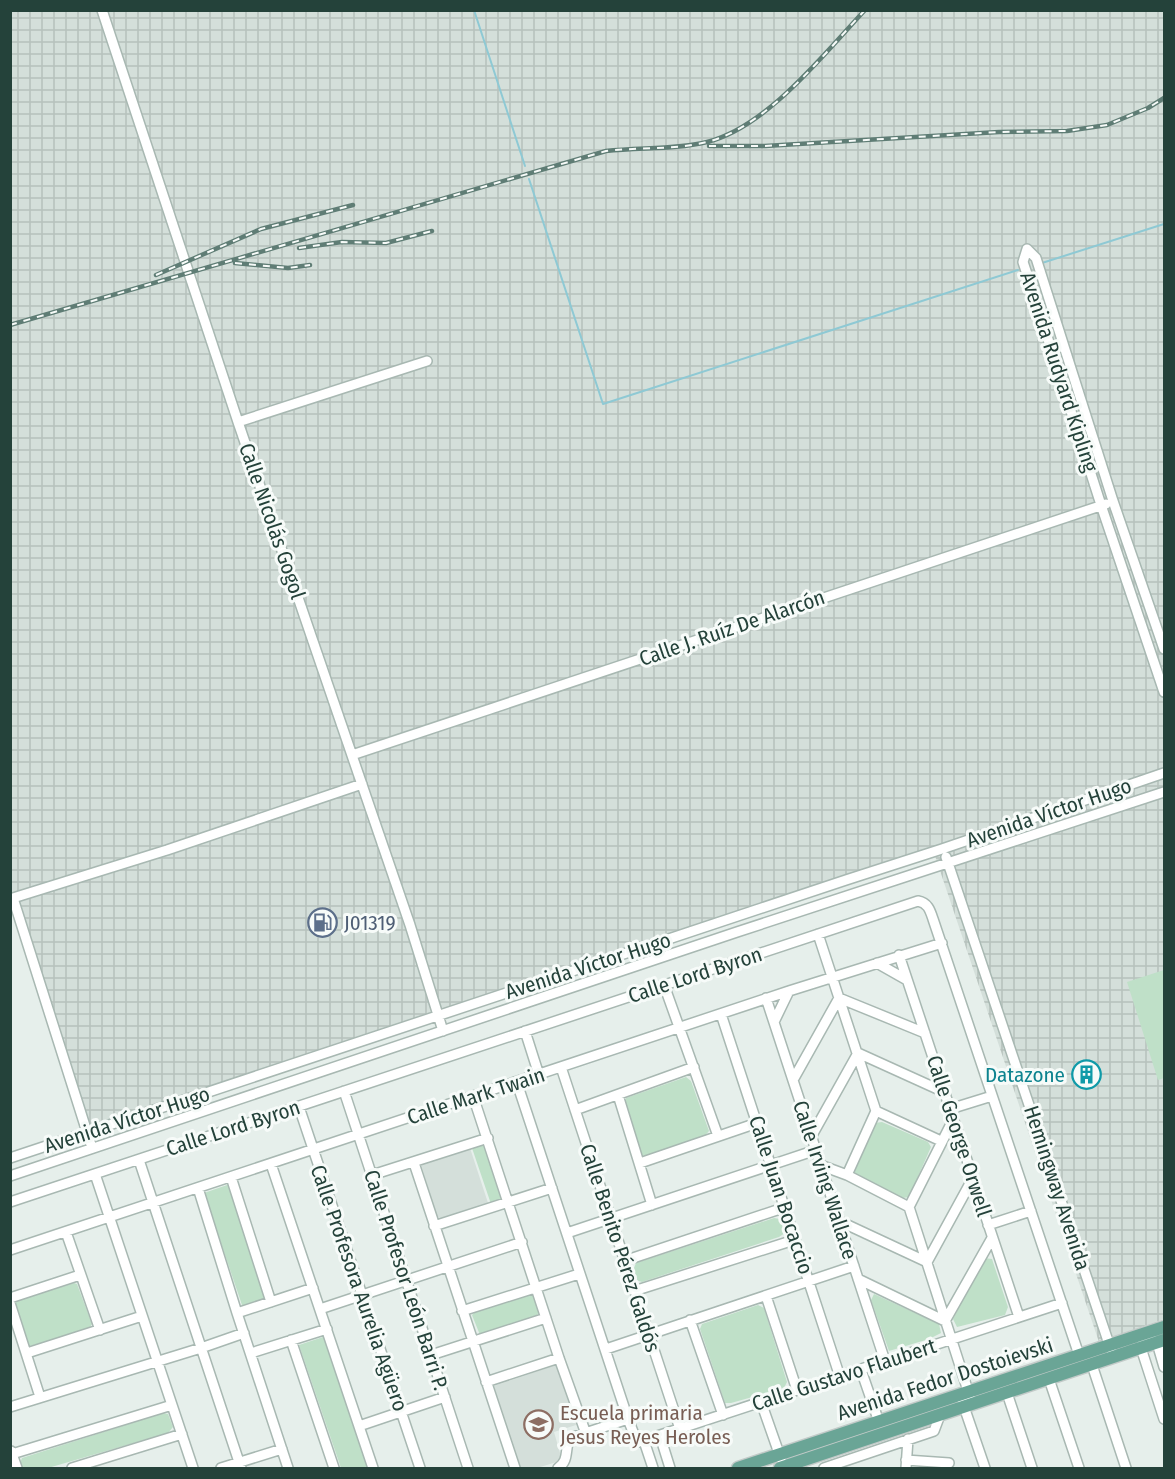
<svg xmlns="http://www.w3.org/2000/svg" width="1175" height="1479" font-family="'Fira Sans Condensed',sans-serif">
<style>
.built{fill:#d4dfda}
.industrial{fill:url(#industrial-grid)}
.park{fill:#bfe0c8}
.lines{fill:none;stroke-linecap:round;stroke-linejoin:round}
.stream{stroke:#8ec9d4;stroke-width:2}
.minor-casing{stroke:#a8b8b2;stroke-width:12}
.major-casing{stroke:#c2cac8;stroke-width:15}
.minor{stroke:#fff;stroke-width:9}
.major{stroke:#6aa596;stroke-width:12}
.rail-casing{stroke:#5f7d75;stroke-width:4.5}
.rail{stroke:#f7fbf9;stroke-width:2;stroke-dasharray:7;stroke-linecap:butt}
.labels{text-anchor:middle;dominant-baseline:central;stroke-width:6;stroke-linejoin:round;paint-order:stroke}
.street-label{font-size:21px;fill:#24423a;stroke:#f7fbf9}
.service-label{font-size:21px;fill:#4e5e75;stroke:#f7fbf9;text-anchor:start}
.culture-label{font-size:21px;fill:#0d838f;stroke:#f7fbf9;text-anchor:end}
.education-label{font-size:21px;fill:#785e54;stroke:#f7fbf9;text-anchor:start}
</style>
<defs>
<pattern id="industrial-grid" width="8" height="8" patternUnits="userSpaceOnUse" patternTransform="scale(1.5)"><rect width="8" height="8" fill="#d4dfda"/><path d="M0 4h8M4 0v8" fill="none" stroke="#b6c1bc"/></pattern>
</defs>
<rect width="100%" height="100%" fill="#e6efeb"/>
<!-- built -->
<path class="built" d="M470 1148 488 1203 441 1218 437 1217 421 1164Z
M556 1365 559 1368 576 1425 554 1432 560 1453V1461L537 1468H519L494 1386Z"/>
<!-- industrial -->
<path class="industrial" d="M10 11H1164V1319L1099 1342 932 847 91 1134 11 901Z"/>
<!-- park -->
<path class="park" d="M1164 970V1078L1158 1080 1127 982Z
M686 1077 691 1081 709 1131 703 1138 644 1156 640 1153 625 1102 626 1098Z
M882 1122 928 1142 931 1147 909 1197 903 1198 854 1173 875 1123Z
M487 1143 506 1199 491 1204 472 1148Z
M230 1184 269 1300 243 1308 204 1193Z
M774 1218 780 1219 785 1233 779 1237 642 1282 636 1280 634 1268 636 1263Z
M984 1258 992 1259 1008 1307 1005 1315 957 1327 953 1319Z
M74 1283 77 1284 92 1324 89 1329 30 1346 27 1345 15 1305 16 1301Z
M529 1293 533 1296 540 1311 537 1315 480 1335 472 1315 476 1311Z
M874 1294 939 1324 941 1333 929 1339 889 1351 871 1300Z
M758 1305 764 1308 787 1382 784 1388 731 1403H725L700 1329 702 1324Z
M326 1336 369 1468H341L299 1345Z
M163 1413 168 1414 173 1427 168 1433 48 1468H22L20 1463 22 1458Z"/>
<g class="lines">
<!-- stream -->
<path class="stream" d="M474 10 525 166
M529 179 603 404 1018 270
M1042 263 1164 224"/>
<defs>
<path id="minor" d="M102 10 238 422 410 925 443 1031
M238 422 427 361
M1164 649 1113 501 1036 258 1027 249 1023 262 1030 283 1101 505 1164 692
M352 755 1106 504
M946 857 1111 1350
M818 934 876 1111 847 1175
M899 955 1019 1317
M877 963 907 980
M664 985 718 1136
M766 998 885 1361
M721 1014 840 1377
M774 1022 789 991
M525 1031 539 1075
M561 1067 680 1429
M793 1080 839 998 925 1033
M517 1083 628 1419 635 1437 639 1442 1062 1303
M344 1091 468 1468
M618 1095 652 1205
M473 1096 559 1358 585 1431
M299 1107 420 1468
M950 1109 992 1096
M575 1110 694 1067
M876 1111 941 1141
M953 1120 909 1207 970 1397
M811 1137 858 1053 944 1092
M92 1148 13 898 167 850 362 784
M10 1158 846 880 942 849 1164 773
M139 1160 241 1468
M414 1163 515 1468
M640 1163 757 1123
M271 1164 373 1468
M820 1165 847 1175 909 1207
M95 1174 193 1468
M372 1175 488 1138
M10 1176 737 932 1164 792
M231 1177 271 1302
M198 1188 237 1313 288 1468
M10 1202 918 901C928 903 930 910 933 919L1079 1355
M839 1221 927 1262 973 1178
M988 1225 1031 1211
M434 1226 552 1188
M66 1232 100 1330
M567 1233 816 1150
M10 1250 789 991 942 943
M624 1261 783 1208
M858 1279 945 1321 992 1238
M634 1291 794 1240
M766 1296 797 1390
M10 1298 80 1275
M10 1303 40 1397
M320 1309 522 1242
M462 1311 579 1274
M237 1313 313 1288
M690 1320 723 1415
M291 1340 334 1468
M606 1349 854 1266
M27 1353 142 1316
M251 1353 327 1329
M431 1355 546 1318
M1092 1365 1126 1468
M1164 1367 1157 1343 1144 1334 1141 1348 1164 1419
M861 1370 879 1422
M1049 1379 1079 1468
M486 1382 559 1358
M1007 1393 1032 1468
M960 1395 985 1468
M761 1402 781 1459
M10 1407 201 1348 244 1333
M359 1426 445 1397
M660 1436 670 1468
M644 1441 653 1468
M11 1451 17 1468
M12 1454 172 1405
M906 1460 949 1463
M72 1468 182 1434
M221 1468 282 1449
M558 1468C570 1460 564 1449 570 1438L628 1419
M824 1468 934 1431 940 1415
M906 1468 908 1439"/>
<path id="major" d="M738 1468 1164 1327
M780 1468 1164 1340"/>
</defs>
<!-- minor casing -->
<use href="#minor" class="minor-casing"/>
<!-- major casing -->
<use href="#major" class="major-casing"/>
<!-- minor -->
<use href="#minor" class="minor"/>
<!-- major -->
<use href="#major" class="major"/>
<defs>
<path id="rail" d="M709 146H765L999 132 1067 131 1107 125 1148 108 1164 98
M299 248 342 242 386 243 432 231
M235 263 288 268 310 265
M156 275 261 229 353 205
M10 325 606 151C640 147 674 150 707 142 767 127 823 55 865 10"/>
</defs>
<!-- rail casing -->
<use href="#rail" class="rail-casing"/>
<!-- rail -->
<use href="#rail" class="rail"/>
</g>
<!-- icons -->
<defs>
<symbol id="fuel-ring" viewBox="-11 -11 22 22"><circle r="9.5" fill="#f7fbf9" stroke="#5c6f8a" stroke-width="1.5"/><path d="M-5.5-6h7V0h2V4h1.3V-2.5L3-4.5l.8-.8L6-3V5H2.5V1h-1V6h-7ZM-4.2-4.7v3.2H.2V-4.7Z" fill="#5c6f8a"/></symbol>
<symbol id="building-ring" viewBox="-11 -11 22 22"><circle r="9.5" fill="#f7fbf9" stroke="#0f9aa8" stroke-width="1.5"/><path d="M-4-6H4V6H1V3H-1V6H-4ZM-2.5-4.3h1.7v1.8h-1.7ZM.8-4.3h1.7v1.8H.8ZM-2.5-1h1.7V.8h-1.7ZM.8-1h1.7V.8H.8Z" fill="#0f9aa8"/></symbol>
<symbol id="school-ring" viewBox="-11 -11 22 22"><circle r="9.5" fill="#f7fbf9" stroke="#8d6e63" stroke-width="1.5"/><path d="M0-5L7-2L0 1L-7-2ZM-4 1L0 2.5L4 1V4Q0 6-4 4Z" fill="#8d6e63"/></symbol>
</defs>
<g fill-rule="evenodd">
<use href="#fuel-ring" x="306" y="906" width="33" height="33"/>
<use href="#building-ring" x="1070" y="1058" width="33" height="33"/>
<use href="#school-ring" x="522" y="1408" width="33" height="33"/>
</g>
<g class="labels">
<!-- street labels -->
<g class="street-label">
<text transform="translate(1059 372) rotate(72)">Avenida Rudyard Kipling</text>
<text transform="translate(272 521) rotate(71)">Calle Nicolás Gogol</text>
<text transform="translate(732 628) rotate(-19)">Calle J. Ruíz De Alarcón</text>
<text transform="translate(1049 813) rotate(-19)">Avenida Víctor Hugo</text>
<text transform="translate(588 966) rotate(-18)">Avenida Víctor Hugo</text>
<text transform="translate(695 975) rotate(-18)">Calle Lord Byron</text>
<text transform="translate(476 1096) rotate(-18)">Calle Mark Twain</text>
<text transform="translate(127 1120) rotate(-18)">Avenida Víctor Hugo</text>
<text transform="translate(233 1128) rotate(-18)">Calle Lord Byron</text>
<text transform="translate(959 1136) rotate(72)">Calle George Orwell</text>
<text transform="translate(825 1180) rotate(72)">Calle Irving Wallace</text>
<text transform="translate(1057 1188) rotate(72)">Hemingway Avenida</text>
<text transform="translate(781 1195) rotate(72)">Calle Juan Bocaccio</text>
<text transform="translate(620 1248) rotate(72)">Calle Benito Pérez Galdós</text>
<text transform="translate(406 1280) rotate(72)">Calle Profesor León Barri P.</text>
<text transform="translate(359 1288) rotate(71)">Calle Profesora Aurelia Agüero</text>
<text transform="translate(844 1375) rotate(-18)">Calle Gustavo Flaubert</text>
<text transform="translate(945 1379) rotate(-18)">Avenida Fedor Dostoievski</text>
</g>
<!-- service labels -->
<g class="service-label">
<text x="344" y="923">J01319</text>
</g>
<!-- culture labels -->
<g class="culture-label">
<text x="1065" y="1075">Datazone</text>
</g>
<!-- education labels -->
<g class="education-label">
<text x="560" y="1413">Escuela primaria<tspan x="560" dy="24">Jesus Reyes Heroles</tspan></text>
</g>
</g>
<!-- border -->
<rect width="1175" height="1479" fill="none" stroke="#24423a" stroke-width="24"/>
</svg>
